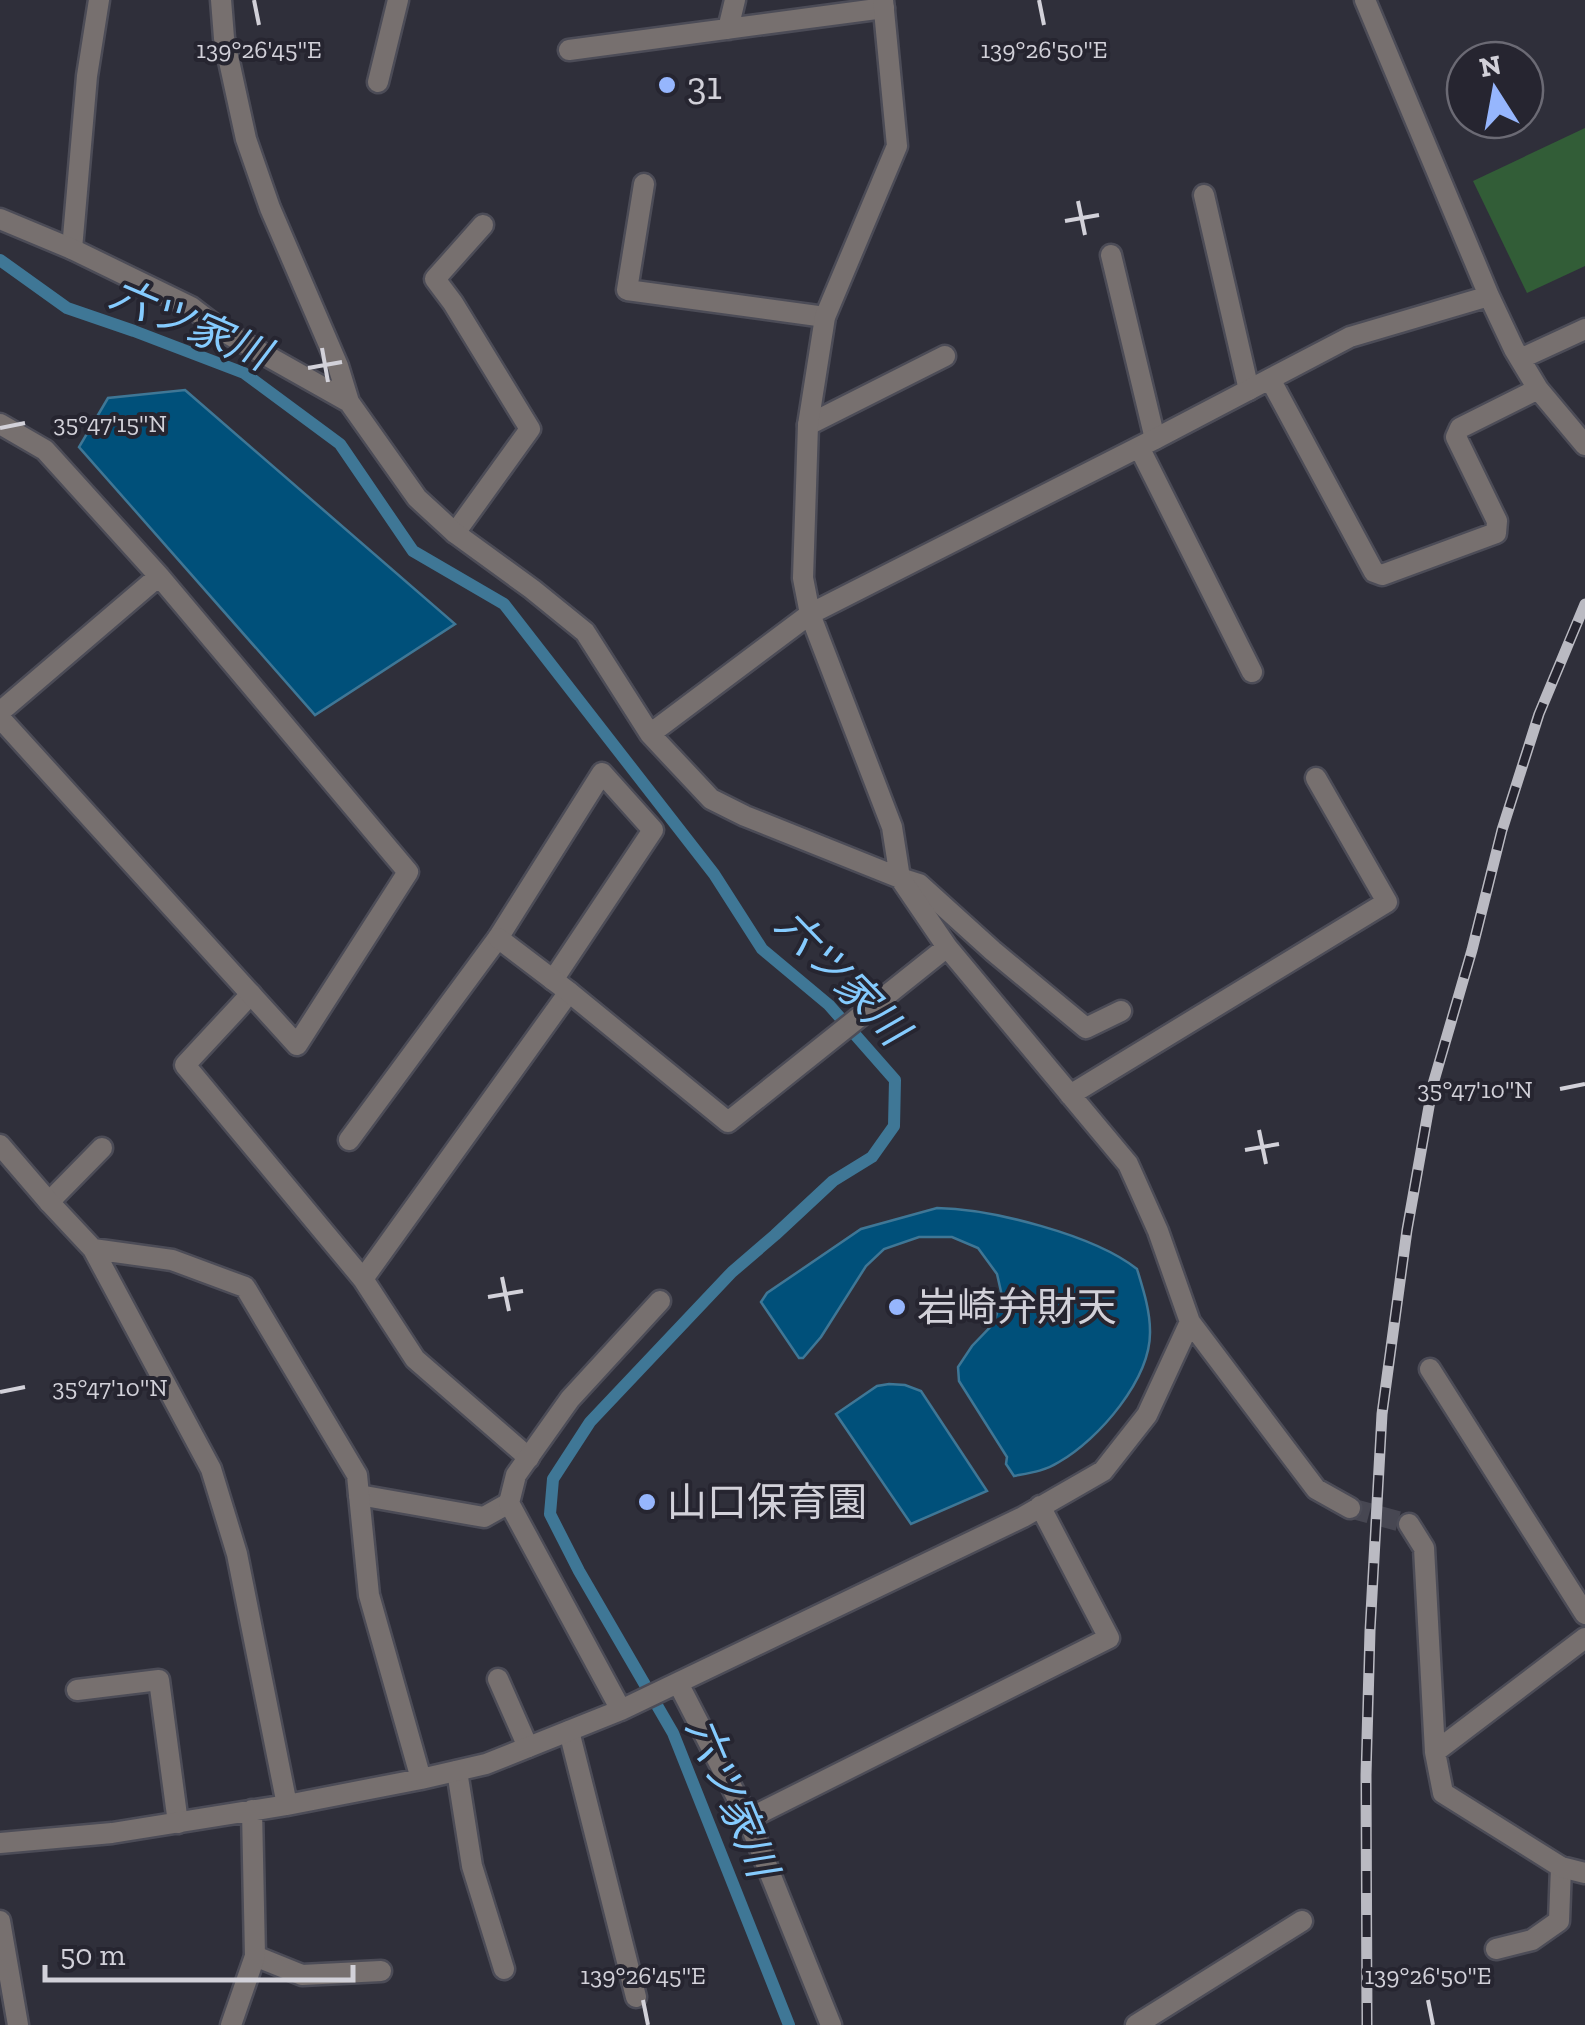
<svg xmlns="http://www.w3.org/2000/svg" width="1585" height="2025" font-family="'Zilla Slab','Noto Sans JP',serif">
<style>
.green{fill:#325d37}
.water{fill:#00507a;stroke:#3f7796;stroke-width:2.5}
.lines{fill:none;stroke-linecap:round;stroke-linejoin:round}
.stream{stroke:#3f7796;stroke-width:12}
.street-tunnel{stroke:#474752;stroke-width:20;stroke-dasharray:20 10;stroke-linecap:butt}
.lane-casing{stroke:#4c4c57;stroke-width:25}
.street-casing{stroke:#4c4c57;stroke-width:25}
.lane{stroke:#77706f;stroke-width:20}
.street{stroke:#77706f;stroke-width:20}
.rail-casing{stroke:#babac2;stroke-width:11}
.rail{stroke:#262530;stroke-width:8;stroke-dasharray:22;stroke-linecap:butt}
.ticks{fill:none;stroke:#d2d1d9;stroke-width:4}
.poi-dot{fill:#96b6fd;stroke:#262530;stroke-width:4}
.labels{text-anchor:middle;dominant-baseline:central;stroke-width:8;stroke-linejoin:round;paint-order:stroke}
.poi-label{font-size:40px;fill:#d2d1d9;stroke:#262530;text-anchor:start}
.water-label{font-size:42px;font-style:italic;fill:#85cbfe;stroke:#262530}
.ticks-label{font-size:25px;text-anchor:middle;fill:#d2d1d9;stroke:#262530;stroke-width:8;stroke-linejoin:round;paint-order:stroke}
</style>
<rect width="100%" height="100%" fill="#2f2f3a"/>
<!-- green -->
<path class="green" d="M1585 128V266L1527 293 1473 181Z"/>
<!-- water -->
<path class="water" d="M185 390 455 624 315 715 79 447 108 398Z
M937 1208C992 1209 1094 1235 1137 1269 1143 1289 1150 1310 1150 1331 1151 1379 1099 1439 1059 1462 1045 1471 1030 1473 1014 1476L1006 1464 1007 1457 959 1381 958 1367 972 1346 994 1323 1002 1296 997 1274 978 1248 952 1237H919L884 1249 866 1266 821 1337 803 1358H799L761 1302 767 1293 861 1229Z
M889 1384 905 1385 921 1391 987 1491 911 1524 836 1414 877 1386Z"/>
<g class="lines">
<!-- stream -->
<path class="stream" d="M0 260 67 308 134 331 244 373 340 444 413 551 504 604 714 874 762 949 829 1005 895 1080 894 1126 872 1157 833 1181 775 1235 732 1272 590 1422 553 1479 550 1514 579 1571 673 1733 789 2025"/>
<!-- street-tunnel -->
<path class="street-tunnel" d="M1350 1508 1409 1524"/>
<defs>
<path id="lane" d="M728 29 735 0
M569 50 884 8
M378 82 398 0
M644 184 627 290 825 317
M1204 195 1249 390
M72 249 87 76 99 0
M1111 255 1155 439
M808 425 945 356
M455 533 530 429 453 303 435 279 483 225
M900 878 919 884 993 951 1086 1028 1121 1011
M251 994 185 1065 363 1279 415 1359 529 1458
M349 1140 498 938 602 773 653 830 553 980
M49 1202 102 1148
M363 1279 569 992
M359 1495 484 1517 509 1503
M498 1679 528 1747
M77 1690 159 1680 178 1823
M569 1731 636 1997
M457 1771 472 1866 504 1969
M0 1921 18 2025
M1496 1949 1532 1940 1559 1921 1561 1867
M255 1956 302 1975 381 1971"/>
<path id="street" d="M221 0 224 38 246 139 270 208 338 366 349 402 417 498 455 533 532 589 585 632 650 734 711 799 745 816 900 878
M883 0 897 146 825 317 808 425 803 578 810 614 892 827 900 878 947 947 1128 1164 1158 1231 1190 1322 1316 1489 1350 1508
M1365 0 1489 296 1514 349 1538 389 1585 445
M0 219 72 249 191 307 221 330 349 402
M1520 359 1585 329
M1270 379 1374 572 1382 575 1496 533 1497 521 1456 437 1460 428 1538 389
M0 424 45 450 159 576 408 872 297 1045 0 718
M1139 447 1252 672
M0 712 159 576
M650 734 810 614 1155 439 1350 337 1489 296
M498 938 569 992 728 1122 947 947
M1070 1095 1387 902 1316 778
M0 1145 49 1202 93 1249 172 1260 245 1287 357 1475 369 1595 421 1779
M93 1249 211 1469 237 1554 287 1805
M1430 1369 1585 1614
M1409 1524 1424 1548 1435 1752 1443 1793 1561 1867 1585 1873
M678 1683 748 1819 831 2025
M621 1710 509 1503 516 1475 570 1399 660 1301
M1435 1752 1585 1638
M748 1819 1109 1638 1040 1506
M0 1843 112 1833 287 1805 421 1779 486 1764 621 1710 1023 1517 1103 1471 1147 1415 1190 1322
M231 2025 255 1956 252 1810
M1136 2025 1302 1921"/>
</defs>
<!-- lane casing -->
<use href="#lane" class="lane-casing"/>
<!-- street casing -->
<use href="#street" class="street-casing"/>
<!-- lane -->
<use href="#lane" class="lane"/>
<!-- street -->
<use href="#street" class="street"/>
<defs>
<path id="rail" d="M1367 2025 1366 1775 1370 1631 1382 1414 1407 1230 1433 1084 1472 950 1502 830 1539 714 1585 604"/>
</defs>
<!-- rail casing -->
<use href="#rail" class="rail-casing"/>
<!-- rail -->
<use href="#rail" class="rail"/>
</g>
<!-- ticks -->
<path class="ticks" d="M254 0 259 25M1039 0 1044 25M1078 201 1085 235M1065 221 1099 215M322 348 328 382M308 368 342 362M0 428 25 423M1560 1089 1585 1084M1259 1130 1266 1164M1245 1150 1279 1144M502 1277 509 1311M488 1297 523 1291M0 1392 25 1387M643 2000 648 2025M1428 2000 1433 2025"/>
<!-- markers -->
<g class="poi-dot">
<circle cx="667" cy="85" r="10"/>
<circle cx="897" cy="1307" r="10"/>
<circle cx="647" cy="1502" r="10"/>
</g>
<g class="labels">
<!-- poi labels -->
<g class="poi-label">
<text x="687" y="85">31</text>
<text x="917" y="1307">岩崎弁財天</text>
<text x="667" y="1502">山口保育園</text>
</g>
<!-- water labels -->
<g class="water-label">
<text transform="translate(190 324) rotate(23)">六ツ家川</text>
<text transform="translate(842 977) rotate(46)">六ツ家川</text>
<text transform="translate(732 1797) rotate(67)">六ツ家川</text>
</g>
</g>
<g class="ticks-label">
<text x="259" y="58">139°26'45"E</text>
<text x="1044" y="58">139°26'50"E</text>
<text x="110" y="432">35°47'15"N</text>
<text x="1475" y="1098">35°47'10"N</text>
<text x="110" y="1396">35°47'10"N</text>
<text x="643" y="1984">139°26'45"E</text>
<text x="1428" y="1984">139°26'50"E</text>
</g>
<!-- north arrow -->
<g transform="translate(1495 90) rotate(349)"><circle r="48" fill="#262530" stroke="#6b6a74" stroke-width="2.5"/>
<path d="M0-8L18 38L0 25L-18 38Z" fill="#96b6fd"/>
<text y="-15" font-size="28" font-weight="bold" text-anchor="middle" fill="#d2d1d9">N</text>
</g>
<!-- scale -->
<path d="M45 1965v15h308v-15" fill="none" stroke="#d2d1d9" stroke-width="5"/>
<text x="60" y="1965" font-size="30" fill="#d2d1d9" stroke="#262530" stroke-width="8" paint-order="stroke">50 m</text>
</svg>
